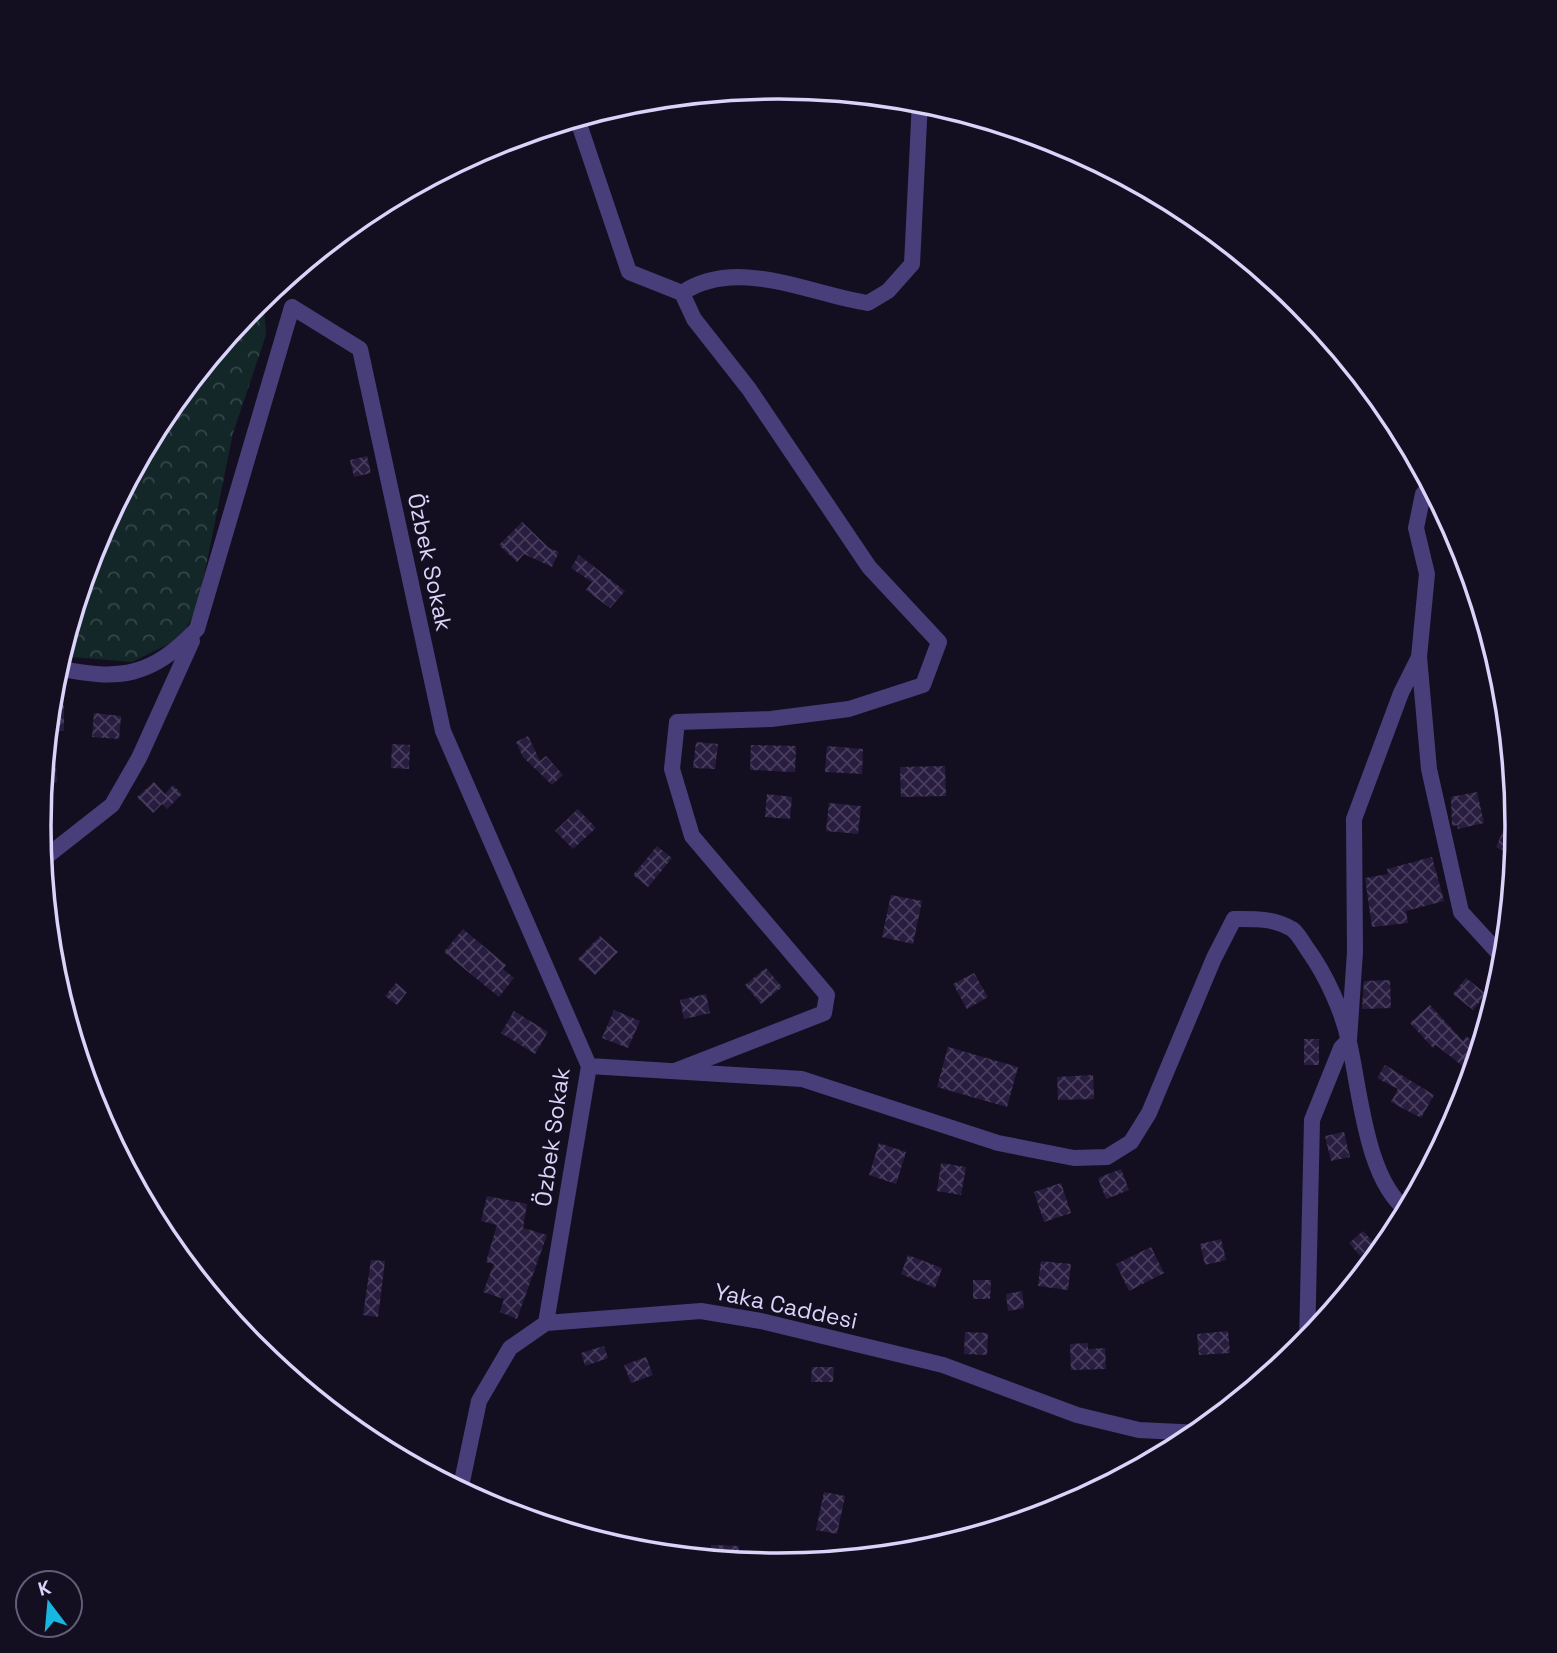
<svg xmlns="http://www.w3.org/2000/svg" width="1557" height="1653" font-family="'Space Grotesk',sans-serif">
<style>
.forest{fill:url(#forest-crowns)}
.building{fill:url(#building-cross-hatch)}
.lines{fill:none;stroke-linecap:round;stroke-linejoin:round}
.minor{stroke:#483f7a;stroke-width:16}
.labels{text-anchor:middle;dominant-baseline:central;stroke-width:7;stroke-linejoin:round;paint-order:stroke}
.street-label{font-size:23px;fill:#dbd3fa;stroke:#140f20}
.rim{fill:none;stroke:#dbd3fa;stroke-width:3.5}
</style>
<defs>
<pattern id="forest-crowns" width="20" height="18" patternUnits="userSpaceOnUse" patternTransform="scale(1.75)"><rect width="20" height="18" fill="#132729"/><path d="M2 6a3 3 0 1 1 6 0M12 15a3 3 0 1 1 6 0" fill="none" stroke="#354549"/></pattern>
<pattern id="building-cross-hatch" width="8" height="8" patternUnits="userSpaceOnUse" patternTransform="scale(1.75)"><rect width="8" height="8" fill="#281d3f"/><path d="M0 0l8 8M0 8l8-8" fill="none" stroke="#473d5c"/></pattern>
</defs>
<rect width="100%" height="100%" fill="#140f20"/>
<!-- forest -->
<path class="forest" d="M263 297 266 335 233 433 198 606 181 638 132 662 72 657 62 652 95 543 163 415Z"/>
<!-- building -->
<path class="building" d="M367 456 371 473 354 477 350 460Z
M522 522 549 548 559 552 552 567 524 554 517 562 499 545Z
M579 555 625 591 610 608 586 590 592 582 571 568Z
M51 705H64V731H48Z
M94 713 121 716 119 739 92 737Z
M528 736 540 761 546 756 563 775 552 785 523 757 516 742Z
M47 738 54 739 57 782 43 783Z
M696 742 718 744 715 769 693 768Z
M392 744 410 745 409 769 391 768Z
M751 745 796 746 795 772 750 770Z
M827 746 863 749 862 774 825 772Z
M945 766 946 796 901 797 900 767Z
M154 782 165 794 173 785 182 794 167 809 162 804 153 813 137 797Z
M1477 792 1484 823 1458 829 1457 825 1452 826 1451 797Z
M767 794 792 797 790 819 765 817Z
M829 803 861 806 858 834 826 831Z
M578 809 596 828 573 849 555 831Z
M1508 820 1518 825 1516 857 1496 847Z
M657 846 672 858 648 887 633 875Z
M1432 857 1444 901 1406 911 1408 923 1372 927 1365 878 1388 874 1387 869Z
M891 895 922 901 913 944 882 937Z
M463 929 506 965 503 969 514 978 499 997 444 952Z
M600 936 618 952 595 975 578 959Z
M766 968 782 987 761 1004 745 985Z
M974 973 988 997 967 1009 953 984Z
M1466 978 1486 994 1473 1010 1453 994Z
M1390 980 1391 1008 1362 1009 1364 981Z
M396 983 407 992 397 1005 385 996Z
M706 994 710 1013 684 1019 680 1000Z
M1430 1005 1463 1041 1466 1036 1481 1048 1465 1068 1436 1045 1433 1048 1410 1023Z
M614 1010 640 1021 628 1048 602 1038Z
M514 1011 548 1032 535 1054 501 1033Z
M1304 1039H1319V1065H1304Z
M948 1047 1018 1067 1007 1107 937 1087Z
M1385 1065 1434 1095 1421 1118 1391 1102 1398 1089 1377 1078Z
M1093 1075 1094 1099 1058 1100 1057 1077Z
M1344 1132 1350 1157 1331 1161 1325 1136Z
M879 1143 906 1152 896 1184 869 1175Z
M941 1163 966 1167 961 1195 937 1191Z
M1428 1164 1432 1166 1413 1201 1403 1191Z
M1121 1169 1129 1190 1106 1199 1098 1178Z
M1061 1183 1071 1213 1044 1222 1034 1192Z
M487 1196 527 1204 523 1228 547 1235 517 1319 500 1312 504 1299 483 1292 494 1264 486 1262 497 1225 481 1221Z
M1363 1231 1375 1244 1360 1256 1349 1243Z
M1221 1239 1226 1260 1205 1265 1200 1244Z
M1151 1247 1164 1273 1129 1291 1116 1264Z
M908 1255 942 1268 935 1288 901 1274Z
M371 1260 385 1261 378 1317 363 1315Z
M1041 1261 1071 1264 1068 1290 1038 1286Z
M973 1280H991L990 1299H973Z
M1022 1291 1024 1308 1008 1311 1006 1294Z
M1228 1331 1230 1353 1199 1355 1197 1334Z
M965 1332 988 1333 987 1355 964 1354Z
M1088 1343V1349L1105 1348 1106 1369 1071 1370 1070 1344Z
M604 1346 608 1358 585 1366 581 1353Z
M646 1357 653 1375 631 1383 624 1365Z
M812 1367H834L833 1382H811Z
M824 1492 845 1496 837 1534 816 1530Z
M711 1545 739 1546V1563L710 1560Z"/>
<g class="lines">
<!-- minor -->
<path class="minor" d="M577 118 629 272 682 293
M1477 591 1438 502 1423 494 1416 528 1427 574 1419 657 1429 769 1461 912 1505 960
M57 668C121 681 151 677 197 629L292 307 360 349 443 731 589 1066 546 1323
M42 860 112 805 139 758 192 641
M589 1066 802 1079 998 1143 1074 1158 1107 1157 1131 1142 1149 1113 1214 958 1234 919C1254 919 1274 918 1292 929 1298 933 1303 943 1308 950 1326 975 1343 1012 1349 1042 1360 1090 1366 1181 1408 1211
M675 1071 824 1013 827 995 692 836 672 769 677 722 771 719 849 709 923 685 939 642 869 567 749 389 694 319 682 293C737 256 809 294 868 303L888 291 912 264 920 101
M1307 1344 1312 1120 1341 1048 1349 1040 1355 952 1354 819 1401 693 1419 657
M460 1491 479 1401 510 1348 546 1323 701 1311 761 1321 943 1365 1077 1415 1139 1430 1201 1433"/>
</g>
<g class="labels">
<!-- street labels -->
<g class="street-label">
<text transform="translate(430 562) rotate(78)">Özbek Sokak</text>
<text transform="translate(552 1137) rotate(-82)">Özbek Sokak</text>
<text transform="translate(786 1306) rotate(12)">Yaka Caddesi</text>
</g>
</g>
<!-- crop -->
<path d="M0 0H1557V1653H0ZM51 826a727 727 0 1 1 1454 0a727 727 0 1 1-1454 0Z" fill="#140f20" fill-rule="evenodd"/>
<path class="rim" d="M51 826a727 727 0 1 1 1454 0a727 727 0 1 1-1454 0Z"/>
<!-- north arrow -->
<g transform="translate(49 1604) rotate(344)"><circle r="33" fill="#140f20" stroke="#645d77" stroke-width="2"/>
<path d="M0-5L12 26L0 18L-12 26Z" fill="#17b7e2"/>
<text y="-10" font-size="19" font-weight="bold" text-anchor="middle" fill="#dbd3fa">K</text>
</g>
</svg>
